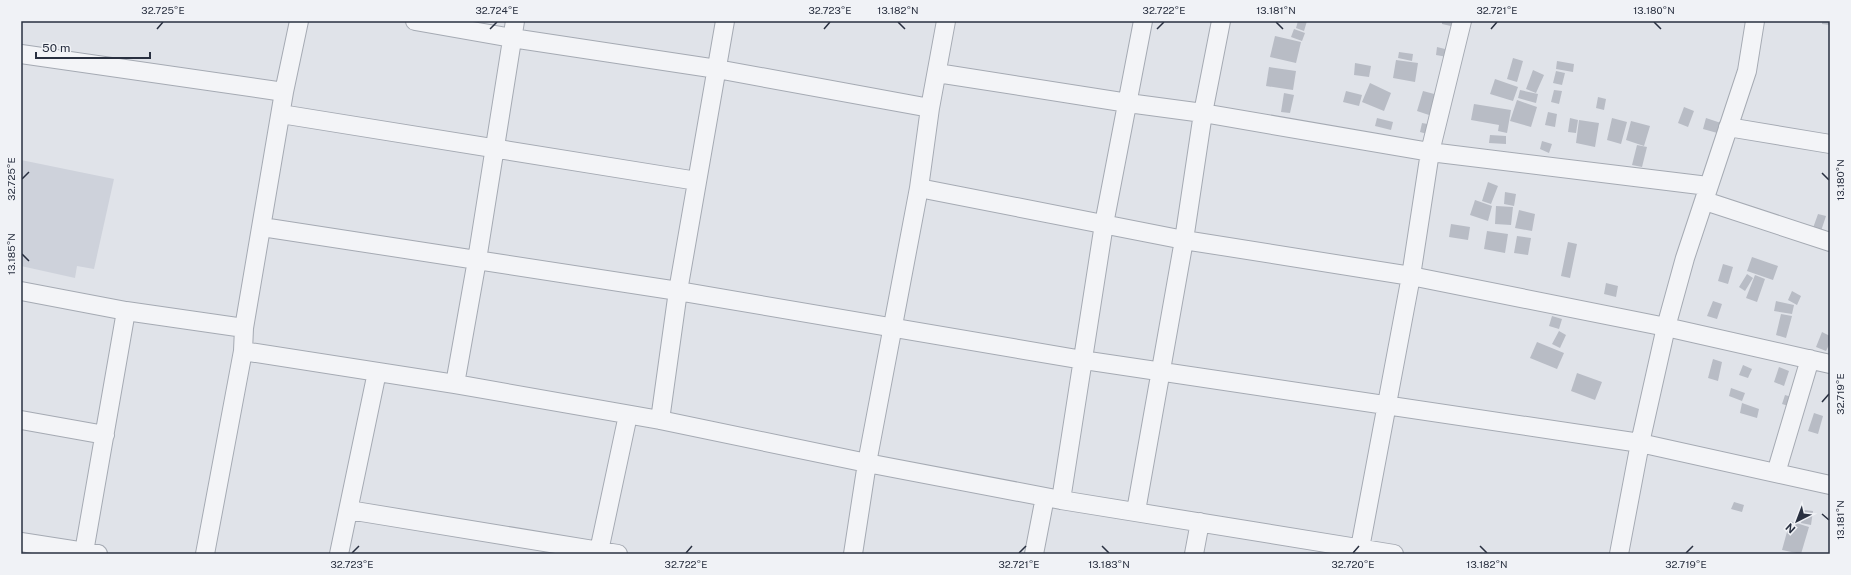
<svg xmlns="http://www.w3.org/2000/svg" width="1851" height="575" font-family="'Public Sans',sans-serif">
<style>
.built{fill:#ced2db}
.building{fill:#b8bcc5}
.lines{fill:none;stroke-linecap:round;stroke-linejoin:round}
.minor-casing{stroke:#a5aab3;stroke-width:20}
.minor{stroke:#f3f4f7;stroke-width:18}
.ticks{fill:none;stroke:#293040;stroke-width:1.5}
.neatline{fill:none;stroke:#293040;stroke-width:1.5}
.ticks-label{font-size:10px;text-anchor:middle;fill:#293040}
</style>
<rect width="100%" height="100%" fill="#e0e3e9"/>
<!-- built -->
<path class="built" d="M21 160 114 179 94 269 77 266 75 278 21 266Z"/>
<!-- building -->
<path class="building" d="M1298 21H1307L1304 31 1296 28Z
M1442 21H1452L1451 26 1442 24Z
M1822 21H1830V25L1822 24Z
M1294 29 1305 33 1302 41 1291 37Z
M1275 36 1301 42 1296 63 1270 57Z
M1437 47 1449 50 1447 57 1436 55Z
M1399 52 1413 54 1412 61 1398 58Z
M1513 58 1523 61 1517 82 1507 79Z
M1396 60 1418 63 1415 82 1393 78Z
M1557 61 1574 64 1573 72 1556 69Z
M1355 63 1371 66 1369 77 1354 75Z
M1269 67 1296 71 1293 90 1266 86Z
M1533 70 1544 75 1536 93 1526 89Z
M1556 71 1565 73 1562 85 1553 83Z
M1495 79 1518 87 1513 101 1490 94Z
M1370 83 1391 93 1384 111 1362 102Z
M1520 90 1538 94 1536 103 1518 98Z
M1554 90 1562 91 1559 104 1551 102Z
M1346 91 1362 95 1359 106 1343 102Z
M1423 91 1438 95 1432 116 1417 111Z
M1284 93 1294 95 1290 113 1281 112Z
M1598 97 1606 99 1604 110 1596 108Z
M1517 100 1537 107 1531 127 1510 121Z
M1474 104 1511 110 1507 133 1498 131 1499 125 1471 120Z
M1684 107 1694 111 1688 127 1678 123Z
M1548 112 1557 114 1555 127 1545 125Z
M1377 118 1393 122 1391 130 1375 126Z
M1570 118 1578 120 1576 133 1568 132Z
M1612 118 1627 122 1621 144 1607 140Z
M1706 118 1724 124 1721 134 1703 129Z
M1579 120 1599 123 1595 147 1576 143Z
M1631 121 1650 126 1644 146 1626 140Z
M1422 123 1433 125 1431 135 1420 132Z
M1490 135 1506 136V144L1489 143Z
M1542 141 1552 144 1549 153 1540 149Z
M1637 145 1647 147 1642 167 1632 165Z
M1488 182 1498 186 1491 204 1482 201Z
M1505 192 1516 194 1514 206 1504 204Z
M1475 200 1492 206 1488 221 1470 215Z
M1496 206 1513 207 1511 225 1495 224Z
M1519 210 1535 214 1532 231 1515 228Z
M1818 214 1826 216 1821 231 1813 228Z
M1451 224 1470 227 1468 240 1449 237Z
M1487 231 1508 234 1505 253 1484 249Z
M1517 236 1531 238 1528 255 1514 253Z
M1568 242 1577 244 1570 278 1561 276Z
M1752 257 1778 266 1773 280 1747 271Z
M1723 264 1733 267 1728 284 1718 281Z
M1747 274 1753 278 1745 291 1739 287Z
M1755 275 1765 279 1757 302 1746 298Z
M1606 283 1618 286 1616 297 1604 294Z
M1792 291 1801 296 1797 305 1788 300Z
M1713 301 1722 304 1717 319 1707 316Z
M1776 301 1794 305 1792 314 1774 311Z
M1781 314 1792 316 1786 338 1776 335Z
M1552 316 1562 319 1559 329 1549 326Z
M1559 331 1566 335 1560 348 1552 344Z
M1822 332 1830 336V343L1826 351 1816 347Z
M1537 342 1564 353 1557 369 1530 358Z
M1713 359 1722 362 1718 381 1708 378Z
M1743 365 1752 369 1748 378 1739 375Z
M1779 367 1789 371 1784 386 1774 382Z
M1577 373 1602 382 1595 400 1571 391Z
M1731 388 1745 393 1742 401 1729 396Z
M1785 395 1805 401 1802 410 1782 404Z
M1742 403 1759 409 1757 418 1740 413Z
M1814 413 1823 416 1818 434 1808 431Z
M1734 502 1744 505 1742 512 1731 509Z
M1803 510 1813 511 1811 525 1801 523Z
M1790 521 1809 527 1801 554 1782 550Z"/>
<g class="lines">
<defs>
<path id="minor" d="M415 21 512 38 717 69 930 108
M21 54 284 92
M937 73 1128 103 1203 113 1430 152 1708 186
M281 114 697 181
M1728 127 1830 144
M919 188 1184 240 1411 276 1666 327 1830 364
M1705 201 1830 242
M262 227 678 291 1083 360 1640 443 1830 485
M21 291 126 311 244 328
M243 351 455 384 660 420 867 463 1061 500 1394 554
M455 384 477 260 515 21
M21 420 105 435
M660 420 678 291 725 21
M1776 473 1810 359
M1061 500 1104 224 1143 21
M349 510 618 554
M1136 511 1184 240 1203 113 1221 21
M21 542 98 554
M1360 548 1411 276 1430 152 1462 21
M599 551 628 415
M84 552 126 311
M205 554 243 351 244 328 284 92 299 21
M339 554 377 372
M853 554 867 463 919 188 930 108 946 21
M1034 554 1045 497
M1194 554 1200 522
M1619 554 1640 443 1666 327 1685 258 1747 71 1755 21"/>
</defs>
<!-- minor casing -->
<use href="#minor" class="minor-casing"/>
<!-- minor -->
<use href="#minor" class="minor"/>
</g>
<!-- ticks -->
<path class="ticks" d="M898 22 905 29M1276 22 1283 29M1654 22 1661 29M157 29 163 22M490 29 497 22M824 29 830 22M1157 29 1164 22M1491 29 1497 22M1822 173 1829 180M22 179 29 172M22 254 29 261M1822 402 1829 394M1822 514 1829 520M1102 546 1109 553M1480 546 1487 553M352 553 359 546M686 553 692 546M1019 553 1026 546M1353 553 1359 546M1686 553 1693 546"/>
<!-- border -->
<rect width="1851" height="575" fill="none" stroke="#f0f2f6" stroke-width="44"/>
<!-- north arrow -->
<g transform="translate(1797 521) rotate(222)" stroke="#f0f2f6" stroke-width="3" paint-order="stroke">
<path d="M0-3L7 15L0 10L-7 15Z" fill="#293040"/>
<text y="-6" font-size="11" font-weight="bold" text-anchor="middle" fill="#293040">N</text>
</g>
<!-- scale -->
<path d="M36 52v6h114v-6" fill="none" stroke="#293040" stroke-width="2"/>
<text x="42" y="52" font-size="12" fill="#293040" stroke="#f0f2f6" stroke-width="3" paint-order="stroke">50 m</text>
<rect x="22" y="22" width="1807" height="531" class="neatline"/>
<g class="ticks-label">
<text x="163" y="14">32.725°E</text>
<text x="497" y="14">32.724°E</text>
<text x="830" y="14">32.723°E</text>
<text x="898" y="14">13.182°N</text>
<text x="1164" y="14">32.722°E</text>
<text x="1276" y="14">13.181°N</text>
<text x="1497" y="14">32.721°E</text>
<text x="1654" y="14">13.180°N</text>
<text transform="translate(11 179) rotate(-90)" y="4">32.725°E</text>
<text transform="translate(1840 180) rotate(-90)" y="4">13.180°N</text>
<text transform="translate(11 254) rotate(-90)" y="4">13.185°N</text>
<text transform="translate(1840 394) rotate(-90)" y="4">32.719°E</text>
<text transform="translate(1840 520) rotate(-90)" y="4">13.181°N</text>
<text x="352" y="568">32.723°E</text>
<text x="686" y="568">32.722°E</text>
<text x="1019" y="568">32.721°E</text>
<text x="1109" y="568">13.183°N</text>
<text x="1353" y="568">32.720°E</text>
<text x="1487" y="568">13.182°N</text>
<text x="1686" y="568">32.719°E</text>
</g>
</svg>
